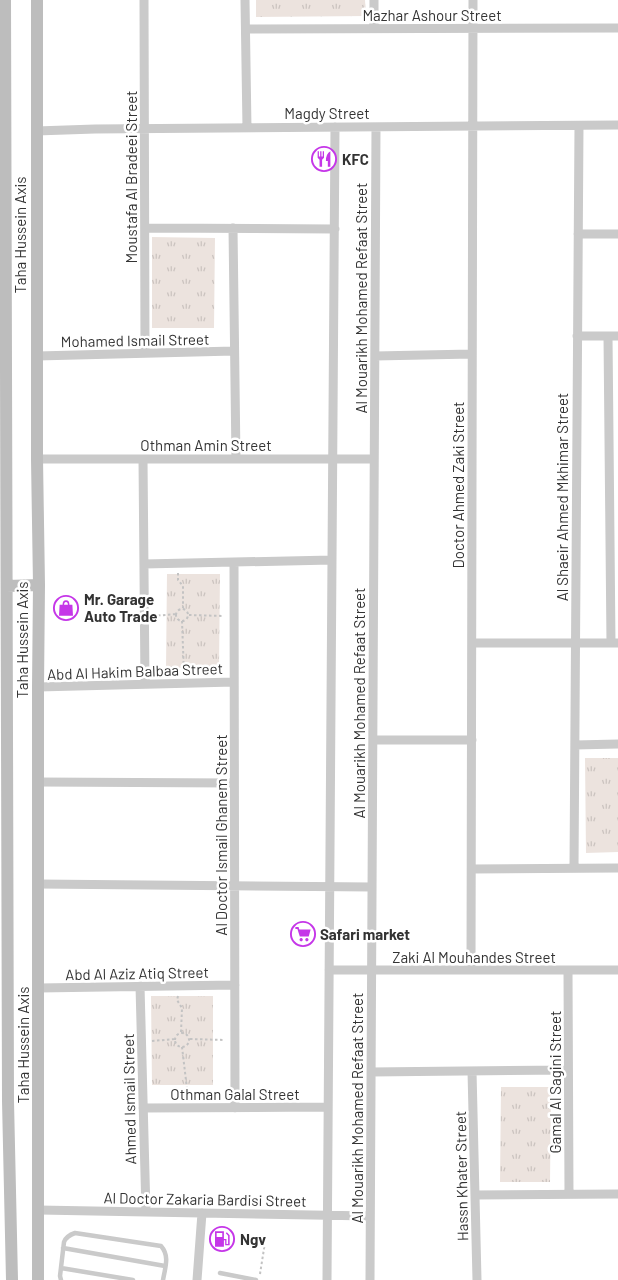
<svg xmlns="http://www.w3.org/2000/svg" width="618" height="1280" font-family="Barlow,sans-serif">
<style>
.park{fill:url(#park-tufts)}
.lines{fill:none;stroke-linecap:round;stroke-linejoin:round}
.path{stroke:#c3c3c3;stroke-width:2;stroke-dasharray:2.5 2.5;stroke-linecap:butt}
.lane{stroke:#cacaca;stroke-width:4.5}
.street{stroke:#cacaca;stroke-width:9}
.secondary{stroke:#bdbdbd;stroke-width:12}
.labels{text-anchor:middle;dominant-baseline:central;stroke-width:5;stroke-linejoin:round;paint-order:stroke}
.street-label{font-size:15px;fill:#333;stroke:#fff}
.poi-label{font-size:15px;font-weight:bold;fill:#333;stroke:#fff;text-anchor:start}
</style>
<defs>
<pattern id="park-tufts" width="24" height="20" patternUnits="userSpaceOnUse" patternTransform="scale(1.25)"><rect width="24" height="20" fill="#ece3de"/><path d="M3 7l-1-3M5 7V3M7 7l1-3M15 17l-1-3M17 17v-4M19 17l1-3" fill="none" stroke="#cbc3bf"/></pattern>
</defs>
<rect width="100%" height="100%" fill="#fff"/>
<!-- park -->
<path class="park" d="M256 0H365L366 16 256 17Z
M152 237 215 238 214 328H152Z
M167 574H220L219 668H166Z
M585 758H618V852L586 853Z
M151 996H213V1085H152Z
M501 1087H551L550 1182H500Z"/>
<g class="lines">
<!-- path -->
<path class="path" d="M178 573V580L183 586V608
M176 615a6 6 0 1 1 12 0a6 6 0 1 1-12 0Z
M189 615 224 616
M153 616 176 614
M182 621 184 674
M178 996 177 1000 182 1008 181 1032
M175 1040a7 7 0 1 1 14 0a7 7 0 1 1-14 0Z
M190 1039 225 1040
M152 1041 175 1039
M182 1047 188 1097
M260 1274 266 1236"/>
<!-- lane -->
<path class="lane" d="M63 1248 165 1266
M61 1268 133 1280
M220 1273 256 1280
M61 1280 60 1276 64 1242C66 1237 69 1235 75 1233L161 1246C170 1256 165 1268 163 1280"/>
<!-- street -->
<path class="street" d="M144 0 145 353
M245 0 247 128
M374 0V28
M246 29 618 28
M36 131 95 129 618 125
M145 228 335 229
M233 228 236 459
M578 234H618
M577 336H618
M608 336 611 643
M37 356 234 351
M375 356 472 354
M37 459H374
M143 459 145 684
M234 562 235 1108
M144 564 332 560
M472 643H618
M38 687 234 682
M373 740H472
M575 745 618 744
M38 782 234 783
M574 868 579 126
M472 869 618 868
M38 884 372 887
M329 970H618
M471 970 473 0
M568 970 569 1194
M140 986 146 1212
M39 988 235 985
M472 1071 477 1280
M371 1072 568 1070
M143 1108 328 1107
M475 1195 618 1194
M39 1210 370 1216
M197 1280 202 1213
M327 1280 335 127
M370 1280 376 127"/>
<!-- secondary -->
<path class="secondary" d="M5 0 8 1101 12 1280
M37 0V459L39 585 38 687V1280
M7 586 39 585"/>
</g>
<!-- icons -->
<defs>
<symbol id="restaurant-ring" viewBox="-11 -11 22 22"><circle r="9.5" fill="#fff" stroke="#c536e8" stroke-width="1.5"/><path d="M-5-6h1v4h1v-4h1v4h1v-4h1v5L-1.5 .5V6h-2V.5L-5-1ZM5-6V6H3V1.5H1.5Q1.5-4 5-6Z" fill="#c536e8"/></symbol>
<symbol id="shop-ring" viewBox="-11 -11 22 22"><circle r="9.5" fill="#fff" stroke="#c536e8" stroke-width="1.5"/><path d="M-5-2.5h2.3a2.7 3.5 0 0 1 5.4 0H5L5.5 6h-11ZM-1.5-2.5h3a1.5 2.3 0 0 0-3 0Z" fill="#c536e8"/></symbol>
<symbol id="supermarket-ring" viewBox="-11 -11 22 22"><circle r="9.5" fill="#fff" stroke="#c536e8" stroke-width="1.5"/><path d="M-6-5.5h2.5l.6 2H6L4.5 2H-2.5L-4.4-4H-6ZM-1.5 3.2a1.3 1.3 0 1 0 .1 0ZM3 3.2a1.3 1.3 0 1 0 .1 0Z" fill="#c536e8"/></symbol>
<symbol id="fuel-ring" viewBox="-11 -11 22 22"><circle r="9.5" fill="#fff" stroke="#c536e8" stroke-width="1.5"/><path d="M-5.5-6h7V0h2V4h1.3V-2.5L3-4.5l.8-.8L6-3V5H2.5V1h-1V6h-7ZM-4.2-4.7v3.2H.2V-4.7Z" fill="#c536e8"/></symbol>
</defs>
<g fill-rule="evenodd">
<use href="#restaurant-ring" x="310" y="145" width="28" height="28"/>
<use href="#shop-ring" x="52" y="594" width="28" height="28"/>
<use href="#supermarket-ring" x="289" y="920" width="28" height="28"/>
<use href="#fuel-ring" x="208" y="1225" width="28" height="28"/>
</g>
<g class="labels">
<!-- street labels -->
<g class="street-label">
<text x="432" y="15">Mazhar Ashour Street</text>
<text x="327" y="113">Magdy Street</text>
<text transform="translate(131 177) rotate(-90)">Moustafa Al Bradeei Street</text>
<text transform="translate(20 235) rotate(-90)">Taha Hussein Axis</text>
<text transform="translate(361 298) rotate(-90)">Al Mouarikh Mohamed Refaat Street</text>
<text transform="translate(135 340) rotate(-1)">Mohamed Ismail Street</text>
<text x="206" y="445">Othman Amin Street</text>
<text transform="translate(458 485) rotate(-90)">Doctor Ahmed Zaki Street</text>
<text transform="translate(562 497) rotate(-90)">Al Shaeir Ahmed Mkhimar Street</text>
<text transform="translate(22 640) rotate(-90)">Taha Hussein Axis</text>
<text transform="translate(135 671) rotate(-2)">Abd Al Hakim Balbaa Street</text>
<text transform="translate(359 703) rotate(-90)">Al Mouarikh Mohamed Refaat Street</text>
<text transform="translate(221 835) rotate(-90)">Al Doctor Ismail Ghanem Street</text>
<text x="474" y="957">Zaki Al Mouhandes Street</text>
<text transform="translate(137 973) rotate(-1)">Abd Al Aziz Atiq Street</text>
<text transform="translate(23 1045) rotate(-90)">Taha Hussein Axis</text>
<text transform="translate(555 1082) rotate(-90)">Gamal Al Sagini Street</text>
<text x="235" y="1094">Othman Galal Street</text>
<text transform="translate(129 1099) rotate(-91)">Ahmed Ismail Street</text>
<text transform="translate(357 1108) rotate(-90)">Al Mouarikh Mohamed Refaat Street</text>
<text transform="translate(461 1176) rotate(-91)">Hassn Khater Street</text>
<text transform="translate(205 1199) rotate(1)">Al Doctor Zakaria Bardisi Street</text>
</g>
<!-- poi labels -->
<g class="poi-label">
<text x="342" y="159">KFC</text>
<text x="84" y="599">Mr. Garage<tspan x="84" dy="17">Auto Trade</tspan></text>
<text x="320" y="934">Safari market</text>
<text x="240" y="1239">Ngv</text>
</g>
</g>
</svg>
